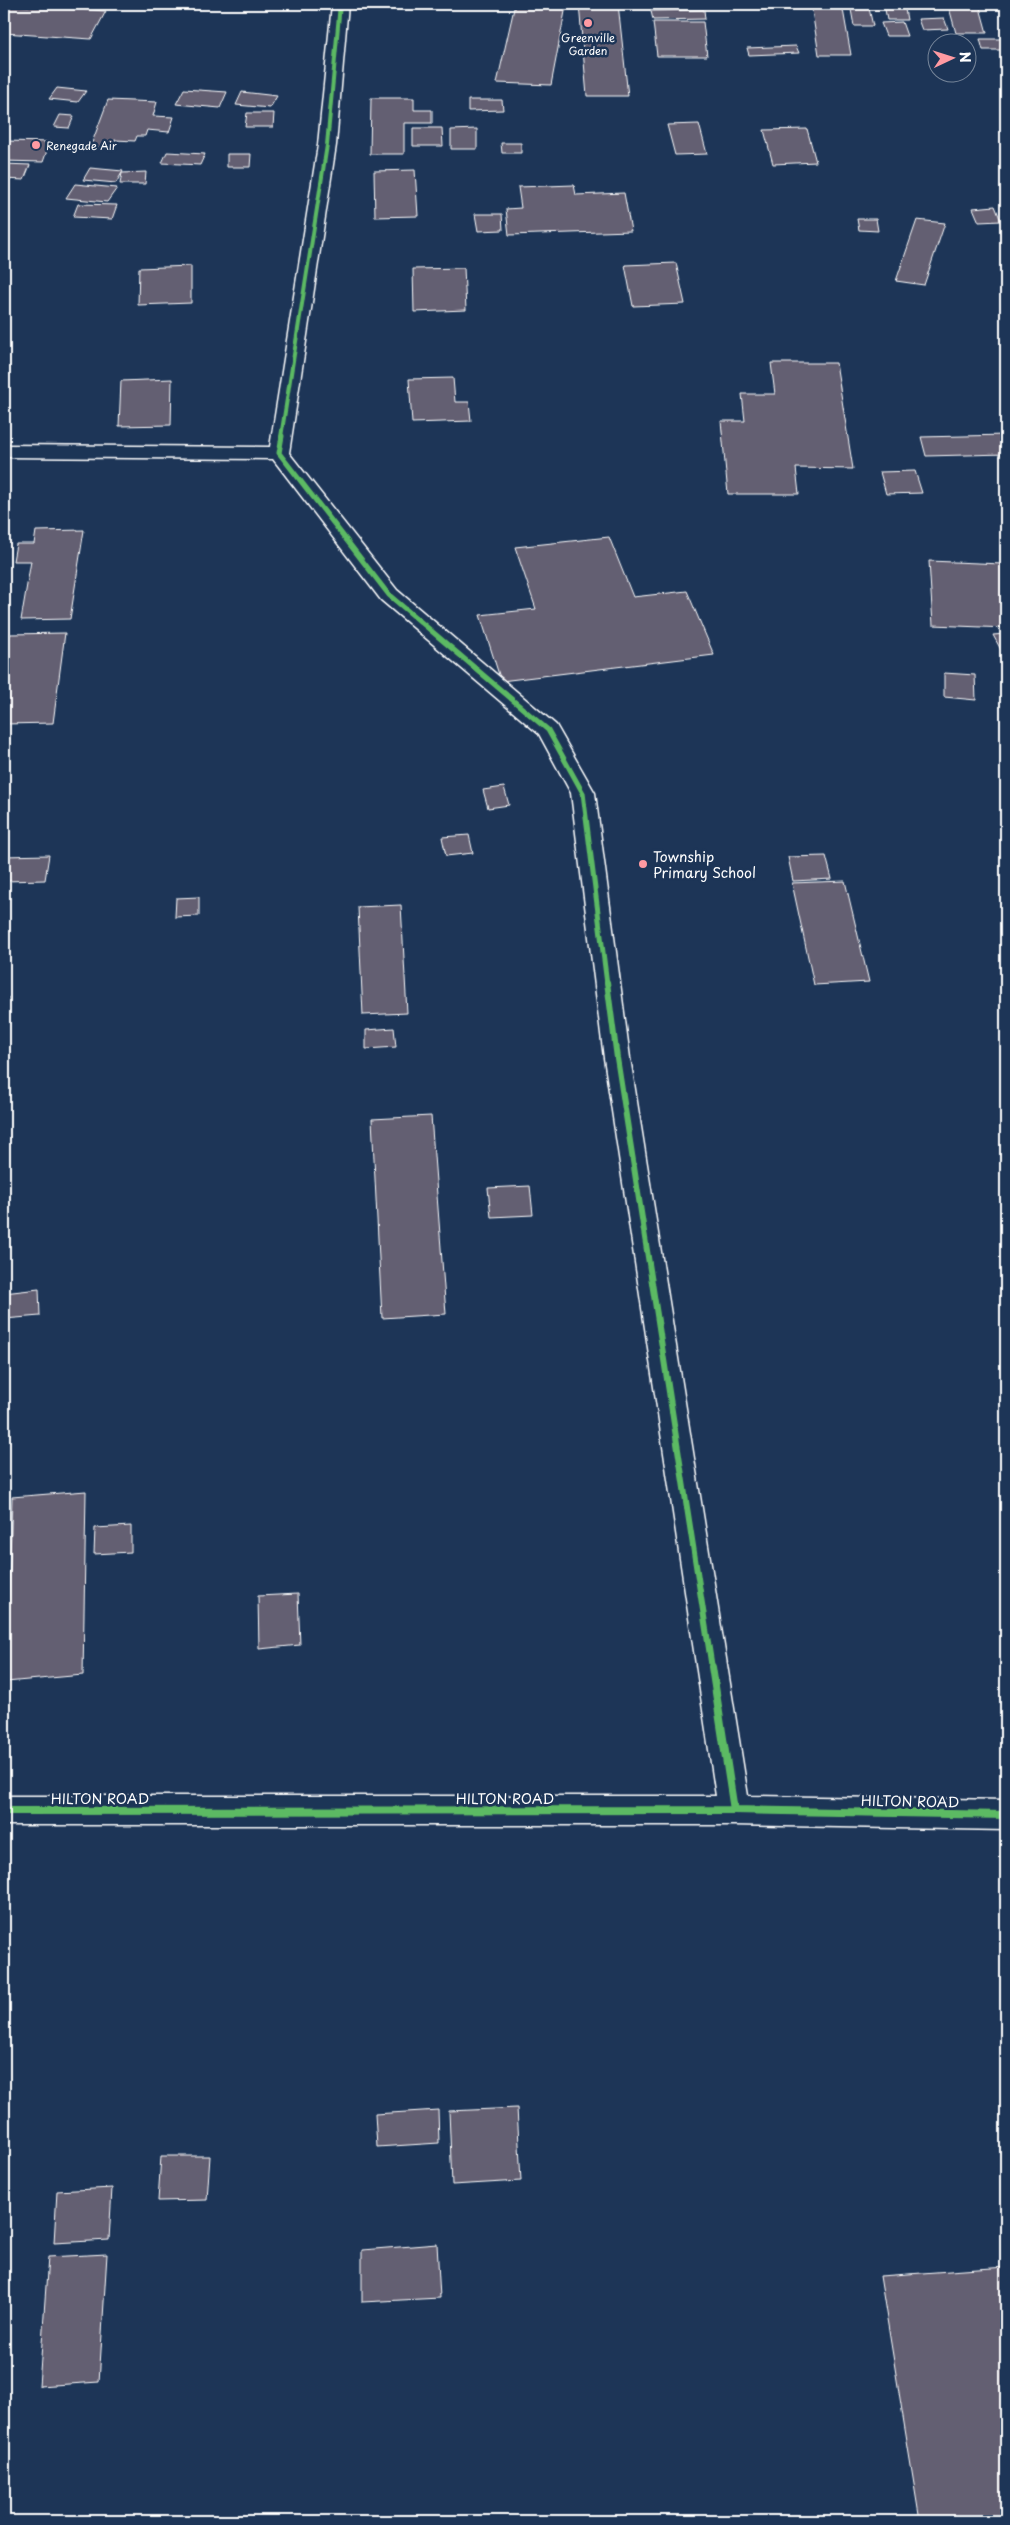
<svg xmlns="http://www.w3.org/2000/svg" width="1010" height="2525" font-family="'Playpen Sans',sans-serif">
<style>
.building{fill:#635e72;stroke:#fff}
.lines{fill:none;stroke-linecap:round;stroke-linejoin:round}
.minor-casing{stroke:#fff;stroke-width:3}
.minor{fill:#1d3557;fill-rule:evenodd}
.cycleway-far3-casing{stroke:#1d3557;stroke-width:5.5}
.cycleway-far2-casing{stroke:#1d3557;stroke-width:8}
.cycleway-far1-casing{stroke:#1d3557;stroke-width:9}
.cycleway-casing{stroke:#1d3557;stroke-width:11}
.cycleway-far3{stroke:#5cba63;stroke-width:4}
.cycleway-far2{stroke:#5cba63;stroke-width:5}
.cycleway-far1{stroke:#5cba63;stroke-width:6}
.cycleway{stroke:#5cba63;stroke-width:8}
.poi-dot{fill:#ff9aa2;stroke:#1d3557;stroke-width:2}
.labels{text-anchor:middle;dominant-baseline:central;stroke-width:5;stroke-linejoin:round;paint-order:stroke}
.far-poi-label{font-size:11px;fill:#fff;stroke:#1d3557}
.poi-label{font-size:14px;fill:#fff;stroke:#1d3557;text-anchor:start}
.street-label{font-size:14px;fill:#fff;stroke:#1d3557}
</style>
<rect width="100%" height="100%" fill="#1d3557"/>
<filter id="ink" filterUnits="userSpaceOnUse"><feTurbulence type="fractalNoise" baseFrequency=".02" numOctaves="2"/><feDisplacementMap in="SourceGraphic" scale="10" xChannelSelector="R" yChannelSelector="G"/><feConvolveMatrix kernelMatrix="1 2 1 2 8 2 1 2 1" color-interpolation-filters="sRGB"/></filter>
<g filter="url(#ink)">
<!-- building -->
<path class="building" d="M515 4 566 6 551 85 497 83Z
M579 4H618L628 96H587Z
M811 4H842L851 55H819Z
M850 4H868L873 26H854Z
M884 4H904L907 20H887Z
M948 4H979L987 33H956Z
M12 5 106 11 91 39 4 33V18Z
M704 10 705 19 653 20 651 11Z
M944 18 948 29 922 30 918 19Z
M653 22H703L707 56H657Z
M902 22 907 36H886L881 23Z
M980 39H1004L1006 50H983Z
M796 46 799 53 749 55 747 48Z
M57 88 86 91 78 102 49 99Z
M184 89 227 92 220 108 176 104Z
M242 92 277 96 270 108 236 105Z
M371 98H414V110H432V123H404V154H370Z
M108 100 157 102 153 116 174 117 169 132 147 130 145 136H137L135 141 115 140 112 148H90Z
M468 100H502L503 110 468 111Z
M247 113H274L273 127H245Z
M60 115 74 116 69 128 54 127Z
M699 124 707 154 675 155 667 125Z
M413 128H442L443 146H413Z
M477 129V149H451V130Z
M807 129 816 162 773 164 764 130Z
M4 141 50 142 43 162 4 161Z
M501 143H521V153H502Z
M167 152 205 154 200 165 162 163Z
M227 154H251L250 167H227Z
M4 164 30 165 24 180 4 179Z
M90 168 123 171 116 183 83 180Z
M415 170 418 216 375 217 374 171Z
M146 172 145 184H120L122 173Z
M75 184 117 188 107 202 66 198Z
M574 185 576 195 624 193 631 231 509 235 506 209 521 208 518 187Z
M78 204 117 205 112 219 73 217Z
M995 206 1001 221 979 222 973 208Z
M475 214H502L503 230 478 231Z
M857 219H876L878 231 859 230Z
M917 220 945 223 924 285 896 281Z
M676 263 685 304 633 306 625 265Z
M191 266V303L138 305 139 268Z
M464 268 466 310 414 312 413 269Z
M771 363H836L853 469 796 468 799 494H728L721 421H745L742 394H775Z
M453 378 455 402H469L471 421 412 423 409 379Z
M172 379 171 425 119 426 121 381Z
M1006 435V454L926 456 921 437Z
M915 471 922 493 886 494 880 472Z
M84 530 70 619 21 620 31 561H13L16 544H34L36 531Z
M609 537 633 597 687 591 714 655 501 681 480 615 536 609 515 547Z
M929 561 1002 564 1006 628 933 625Z
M65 633 53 723 4 724V655H7L10 634Z
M1006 634V659L993 635Z
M944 673 975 675 976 700 944 697Z
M504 787 509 805 488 808 483 790Z
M469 835 473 853 446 856 442 837Z
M49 855 45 880 4 881V856Z
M826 856 832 879 793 881 788 857Z
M845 881 869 982 814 985 792 883Z
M199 897V916L175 917 176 898Z
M401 905 407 1013 363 1015 358 907Z
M8 997 7 1022H4V998Z
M394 1028 396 1047 366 1049V1030Z
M431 1116 446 1314 382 1318 372 1119Z
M530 1186 533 1215 491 1217 488 1188Z
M39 1289 40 1316 4 1319V1293Z
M86 1491 83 1675 6 1682 12 1497Z
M131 1526V1552L94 1554 95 1528Z
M298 1594 300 1645 259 1649 258 1596Z
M517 2108 521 2181 452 2185 449 2111Z
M438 2110 439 2143 377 2147 375 2114Z
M161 2156H210L207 2200 158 2201Z
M112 2188 109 2240 54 2243 57 2191Z
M437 2244 440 2298 362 2302V2250Z
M107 2254 99 2382 39 2386 48 2257Z
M1006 2267V2521H920L880 2276Z"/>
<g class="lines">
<defs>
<path id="minor" d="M332 4H348L336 145 289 453 397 590 556 725 595 793 630 1058 748 1796 1006 1800V1830L734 1825H4V1796H716L604 1058 571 793 539 734 381 600 273 459 4 457V445L270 447 318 145Z"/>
</defs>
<!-- minor casing -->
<use href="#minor" class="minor-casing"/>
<!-- minor -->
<use href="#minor" class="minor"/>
<defs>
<path id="cycleway-far3" d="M281 437 327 145 340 4"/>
<path id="cycleway-far2" d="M282 436 279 453 389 595 548 730 583 793 607 984"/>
<path id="cycleway-far1" d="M607 982 617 1058 712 1668"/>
<path id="cycleway" d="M712 1667 734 1810
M4 1811 734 1810 1006 1815"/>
</defs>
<!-- cycleway-far3 casing -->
<use href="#cycleway-far3" class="cycleway-far3-casing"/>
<!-- cycleway-far2 casing -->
<use href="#cycleway-far2" class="cycleway-far2-casing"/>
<!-- cycleway-far1 casing -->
<use href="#cycleway-far1" class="cycleway-far1-casing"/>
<!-- cycleway casing -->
<use href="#cycleway" class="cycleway-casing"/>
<!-- cycleway-far3 -->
<use href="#cycleway-far3" class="cycleway-far3"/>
<!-- cycleway-far2 -->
<use href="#cycleway-far2" class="cycleway-far2"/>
<!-- cycleway-far1 -->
<use href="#cycleway-far1" class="cycleway-far1"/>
<!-- cycleway -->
<use href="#cycleway" class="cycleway"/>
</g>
</g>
<!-- markers -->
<g class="poi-dot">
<circle cx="588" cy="23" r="5"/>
<circle cx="36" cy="145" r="5"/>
<circle cx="643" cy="864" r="5"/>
</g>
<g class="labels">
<!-- far-poi labels -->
<g class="far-poi-label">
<text x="588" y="37">Greenville<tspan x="588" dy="13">Garden</tspan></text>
<text x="46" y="145" text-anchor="start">Renegade Air</text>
</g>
<!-- poi labels -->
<g class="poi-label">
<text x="653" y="856">Township<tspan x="653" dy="16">Primary School</tspan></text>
</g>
<!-- street labels -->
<g class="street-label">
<text x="100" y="1798">HILTON ROAD</text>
<text x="505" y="1798">HILTON ROAD</text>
<text transform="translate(910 1801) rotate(1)">HILTON ROAD</text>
</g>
</g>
<!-- margin -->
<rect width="1010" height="2525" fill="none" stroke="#1d3557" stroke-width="20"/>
<rect x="10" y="10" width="990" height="2505" fill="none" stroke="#fff" stroke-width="2" filter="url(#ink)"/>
<!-- north arrow -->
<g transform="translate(952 58) rotate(86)"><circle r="24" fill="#1d3557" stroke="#77869a"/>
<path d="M0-4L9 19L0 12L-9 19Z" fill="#ff9aa2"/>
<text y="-8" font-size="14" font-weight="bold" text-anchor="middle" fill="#ffffff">N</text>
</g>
</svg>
